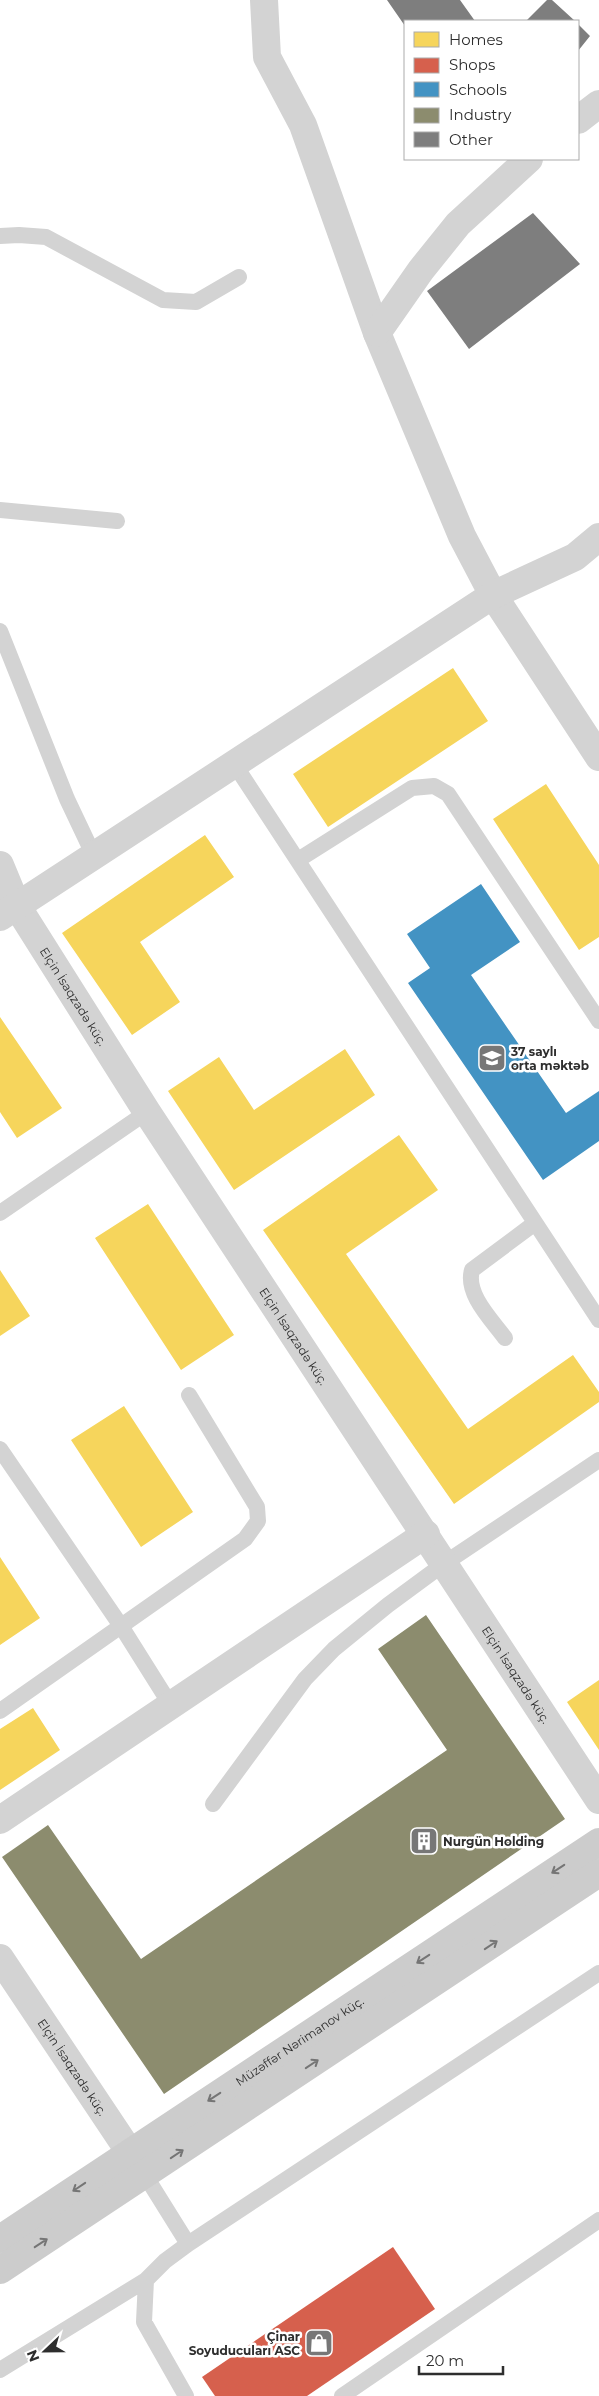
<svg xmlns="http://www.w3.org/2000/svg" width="599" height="2396" font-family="Montserrat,sans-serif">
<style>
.homes{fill:#f6d55c}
.shops{fill:#d6604d}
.schools{fill:#4393c3}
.industry{fill:#8c8c6e}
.building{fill:#7e7e7e}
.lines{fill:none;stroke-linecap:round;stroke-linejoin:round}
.service{stroke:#d3d3d3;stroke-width:16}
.minor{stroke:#d3d3d3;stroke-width:28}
.secondary{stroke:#ccc;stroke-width:28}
.oneway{stroke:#757575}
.labels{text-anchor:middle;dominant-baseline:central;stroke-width:5;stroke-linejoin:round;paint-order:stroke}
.street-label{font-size:12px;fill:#2e2e2e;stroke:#fff}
.poi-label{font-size:12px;font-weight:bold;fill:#2e2e2e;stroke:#fff;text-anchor:start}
</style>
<rect width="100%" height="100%" fill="#fff"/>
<!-- homes -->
<path class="homes" d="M453 668 488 721 328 827 293 774Z
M546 784 599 865V937L579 950 493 819Z
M205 835 234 877 140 942 180 1002 132 1035 62 933Z
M0 1017 62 1108 17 1138 0 1112Z
M345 1049 375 1095 234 1190 168 1091 219 1057 254 1110Z
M399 1135 438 1190 346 1254 468 1429 573 1355 599 1392V1402L454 1504 263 1230Z
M148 1204 234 1335 181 1370 95 1238Z
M0 1270 30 1316 0 1336Z
M124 1406 193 1512 141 1547 71 1440Z
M0 1557 40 1618 0 1645Z
M599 1680V1750L567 1702Z
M33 1708 60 1750 0 1790V1729Z"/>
<!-- shops -->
<path class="shops" d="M393 2247 435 2309 307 2396H215L202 2377Z"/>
<!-- schools -->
<path class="schools" d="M481 884 520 942 471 975 566 1113 599 1091V1141L543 1180 408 983 430 968 407 934Z"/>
<!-- industry -->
<path class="industry" d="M426 1615 565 1819 164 2094 2 1857 48 1825 141 1959 447 1750 378 1649Z"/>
<!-- building -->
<path class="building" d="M387 0H460L475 21H405V26Z
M547 0H552L575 21H526Z
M578 24 590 36 578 51Z
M533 213 580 264 469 349 427 291Z"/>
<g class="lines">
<!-- service -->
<path class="service" d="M0 236 19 235 46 237 163 300 196 302 239 277
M0 510 117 521
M0 631 67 799 94 856
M235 765 599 1320
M298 860 412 788 434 786 448 794 599 1021
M0 1213 147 1112
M505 1338C492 1320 465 1294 472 1270L535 1223
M0 1449 121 1626 170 1704
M0 1711 245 1539 258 1521 257 1507 189 1395
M213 1804 305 1679 334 1649 388 1605 445 1563 599 1460
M188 2244 599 1973
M146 2280 144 2322 186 2396
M0 2370 146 2280 165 2261 188 2244 145 2175
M342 2396 599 2220"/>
<!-- minor -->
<g class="minor">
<path d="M264 0 267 57 303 125 377 333 462 536 493 595 599 757"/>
<path d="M578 120 599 104"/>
<path d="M377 333 421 270 458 224 529 159"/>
<path id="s1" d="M0 865 17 906 147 1112 599 1800"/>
<path d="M0 917 493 595 575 557 599 537"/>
<path d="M0 1820 426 1534"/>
<path id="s2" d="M0 1958 143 2172"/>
</g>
<!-- secondary -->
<g class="secondary">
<path id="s3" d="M0 2239 599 1842"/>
<path d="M0 2270 599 1873"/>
</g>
</g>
<!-- one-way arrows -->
<defs><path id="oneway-shaft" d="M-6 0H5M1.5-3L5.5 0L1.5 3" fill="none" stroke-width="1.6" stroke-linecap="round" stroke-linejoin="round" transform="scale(1.25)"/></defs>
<g class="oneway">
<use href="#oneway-shaft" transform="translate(558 1869) rotate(147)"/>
<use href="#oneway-shaft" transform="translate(491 1945) rotate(-34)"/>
<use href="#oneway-shaft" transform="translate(423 1959) rotate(147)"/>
<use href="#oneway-shaft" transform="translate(312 2064) rotate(-34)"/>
<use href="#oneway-shaft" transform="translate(214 2097) rotate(147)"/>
<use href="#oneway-shaft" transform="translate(177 2154) rotate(-34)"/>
<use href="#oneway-shaft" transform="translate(79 2187) rotate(146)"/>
<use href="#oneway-shaft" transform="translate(41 2243) rotate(-33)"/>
</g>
<!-- icons -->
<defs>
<symbol id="school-square" viewBox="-11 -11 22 22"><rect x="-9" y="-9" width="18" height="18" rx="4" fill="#777" stroke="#fff"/><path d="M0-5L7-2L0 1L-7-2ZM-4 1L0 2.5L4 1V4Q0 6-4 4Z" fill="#fff"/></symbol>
<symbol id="building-square" viewBox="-11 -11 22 22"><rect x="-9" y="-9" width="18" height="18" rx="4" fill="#777" stroke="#fff"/><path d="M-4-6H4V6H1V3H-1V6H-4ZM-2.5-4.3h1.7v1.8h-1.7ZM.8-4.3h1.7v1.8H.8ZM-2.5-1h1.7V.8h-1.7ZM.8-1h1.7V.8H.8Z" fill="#fff"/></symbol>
<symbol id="shop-square" viewBox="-11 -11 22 22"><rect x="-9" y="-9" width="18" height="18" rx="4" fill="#777" stroke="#fff"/><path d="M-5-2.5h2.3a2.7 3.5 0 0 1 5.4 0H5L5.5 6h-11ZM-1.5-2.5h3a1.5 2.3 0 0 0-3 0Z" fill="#fff"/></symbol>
</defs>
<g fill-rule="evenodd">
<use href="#school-square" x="476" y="1042" width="32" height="32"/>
<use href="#building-square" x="408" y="1825" width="32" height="32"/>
<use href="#shop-square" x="303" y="2327" width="32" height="32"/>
</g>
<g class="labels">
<!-- street labels -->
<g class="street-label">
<text stroke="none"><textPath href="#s1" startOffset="151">Elçin İsaqzadə küç.</textPath></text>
<text stroke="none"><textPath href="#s1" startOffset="556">Elçin İsaqzadə küç.</textPath></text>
<text stroke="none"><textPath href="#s1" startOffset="961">Elçin İsaqzadə küç.</textPath></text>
<text stroke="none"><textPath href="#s3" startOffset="359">Müzəffər Nərimanov küç.</textPath></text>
<text stroke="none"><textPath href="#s2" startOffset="131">Elçin İsaqzadə küç.</textPath></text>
</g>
<!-- poi labels -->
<g class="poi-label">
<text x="511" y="1051">37 saylı<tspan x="511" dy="14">orta məktəb</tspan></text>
<text x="443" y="1841">Nurgün Holding</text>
<text x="300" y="2336" text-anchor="end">Çinar<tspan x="300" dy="14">Soyuducuları ASC</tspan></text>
</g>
</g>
<!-- legend -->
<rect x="404" y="20" width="175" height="140" fill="#ffffff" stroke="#ababab"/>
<rect x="414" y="32" width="25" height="15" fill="#f6d55c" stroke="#ababab"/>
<text x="449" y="45" font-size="15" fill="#2e2e2e">Homes</text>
<rect x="414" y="58" width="25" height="15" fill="#d6604d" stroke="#ababab"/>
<text x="449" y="70" font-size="15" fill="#2e2e2e">Shops</text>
<rect x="414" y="82" width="25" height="15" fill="#4393c3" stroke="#ababab"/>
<text x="449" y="95" font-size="15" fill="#2e2e2e">Schools</text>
<rect x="414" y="108" width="25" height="15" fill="#8c8c6e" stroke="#ababab"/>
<text x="449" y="120" font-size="15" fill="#2e2e2e">Industry</text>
<rect x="414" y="132" width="25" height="15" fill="#7e7e7e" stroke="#ababab"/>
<text x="449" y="145" font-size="15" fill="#2e2e2e">Other</text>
<!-- north arrow -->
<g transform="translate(45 2351) rotate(248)" stroke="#ffffff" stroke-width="4" paint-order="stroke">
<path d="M0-4L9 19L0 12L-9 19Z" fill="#2e2e2e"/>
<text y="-8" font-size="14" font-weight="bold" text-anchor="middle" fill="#2e2e2e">N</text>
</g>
<!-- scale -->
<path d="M419 2366v8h84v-8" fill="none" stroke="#2e2e2e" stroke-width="2.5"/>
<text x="426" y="2366" font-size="15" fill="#2e2e2e" stroke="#ffffff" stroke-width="4" paint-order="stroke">20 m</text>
</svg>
